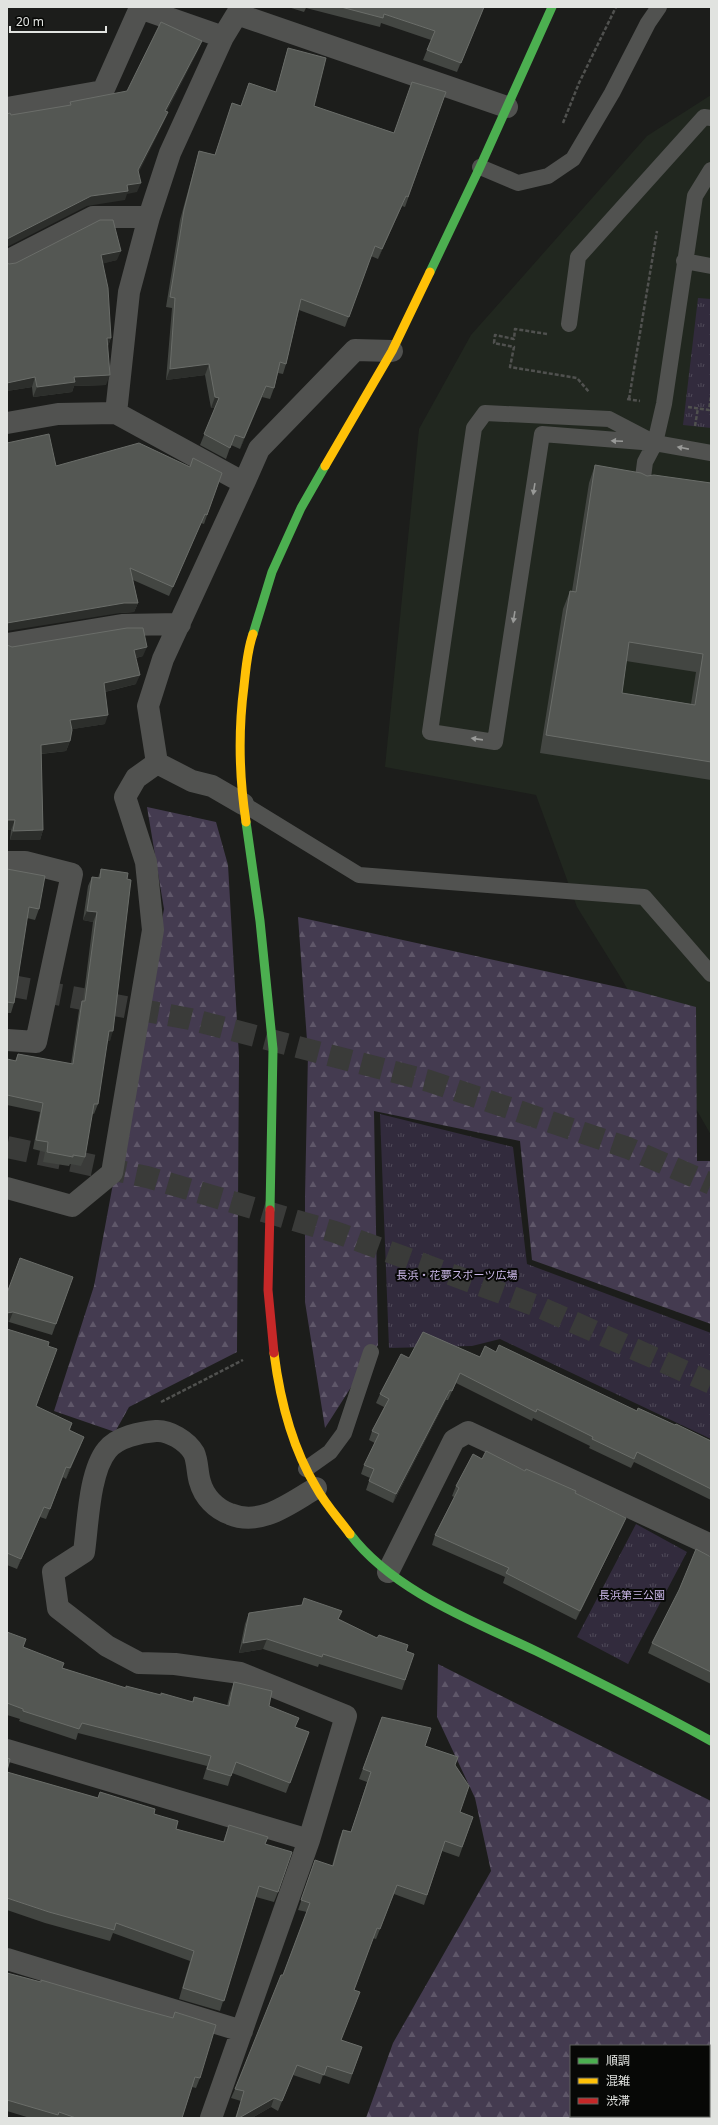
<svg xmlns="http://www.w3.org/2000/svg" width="718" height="2125" font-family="'Noto Sans','Noto Sans JP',sans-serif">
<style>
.built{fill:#21271f}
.forest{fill:url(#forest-firs);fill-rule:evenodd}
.park{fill:url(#park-tufts)}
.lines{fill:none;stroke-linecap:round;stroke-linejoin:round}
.highway-tunnel{stroke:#3a3b39;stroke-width:22;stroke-dasharray:22 11;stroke-linecap:butt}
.path{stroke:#50514f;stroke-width:2.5;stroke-dasharray:4 2;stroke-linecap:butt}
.lane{stroke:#515250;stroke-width:16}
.street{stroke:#515250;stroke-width:22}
.fast{stroke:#4caf50;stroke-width:9}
.slow{stroke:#ffc107;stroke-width:9}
.jam{stroke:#c62828;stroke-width:9}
.wall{fill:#434642;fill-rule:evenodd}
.shaded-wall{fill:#2c2e2b}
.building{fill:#545753;stroke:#6a6d69;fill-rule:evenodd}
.oneway{fill:#999a98}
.labels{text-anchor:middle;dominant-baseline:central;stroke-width:4;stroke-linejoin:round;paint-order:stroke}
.park-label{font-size:11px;fill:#ccb9ea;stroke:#070806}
</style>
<defs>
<pattern id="forest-firs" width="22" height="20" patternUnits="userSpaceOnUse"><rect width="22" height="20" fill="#443b50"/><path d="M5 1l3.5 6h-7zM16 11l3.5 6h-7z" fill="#5f5769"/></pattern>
<pattern id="park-tufts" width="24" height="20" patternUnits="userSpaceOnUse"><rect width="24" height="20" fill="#322b3d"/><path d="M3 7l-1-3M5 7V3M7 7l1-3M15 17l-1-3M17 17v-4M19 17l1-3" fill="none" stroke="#4f4a59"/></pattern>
</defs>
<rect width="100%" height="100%" fill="#1c1d1b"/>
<!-- built -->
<path class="built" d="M711 95V1135L621 978 577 907 536 795 385 767 419 429 471 335 647 136Z"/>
<!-- forest -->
<path class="forest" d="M147 807 216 822 228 865 239 1056 237 1352 129 1407 115 1432 54 1411 94 1286 164 909Z
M298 917 636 991 696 1007 697 1161H711V1324L532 1260 520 1141 374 1111 378 1345 325 1428 305 1302V1196L308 1054Z
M438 1664 711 1801V2118H366L393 2043 491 1871 475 1798 437 1717ZM571 2046H709V2116H571Z"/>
<!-- park -->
<path class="park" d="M698 298 711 299V428L683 425Z
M380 1114 513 1147 527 1264 711 1333V1439L500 1339 472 1346 389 1348Z
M636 1524 687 1552 628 1664 577 1637Z"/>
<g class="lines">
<!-- highway-tunnel -->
<path class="highway-tunnel" d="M7 985 190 1019 429 1081 628 1148 711 1184
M7 1147 147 1177 335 1232 537 1306 711 1383"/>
<!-- path -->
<path class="path" d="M563 123 579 83 616 7
M547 334 515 329 514 339 495 335 494 343 514 347 510 367 577 378 589 392
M627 399 640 401
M629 399 657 231
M688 407 709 410 711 396
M695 426 698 408
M161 1402 243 1360"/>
<!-- lane -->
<path class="lane" d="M480 167 518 183 548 176 573 159 612 93 648 23 659 7
M684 261 711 266
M569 324 578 257 704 117 711 118
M655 443 609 419 485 413 474 428 430 732 495 742 542 434 655 443 711 453
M642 485 645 462 655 443 664 404 695 196 711 170
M243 804 359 875 644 897 711 974
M306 1469 330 1452 344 1433 371 1352"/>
<!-- street -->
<path class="street" d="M223 37 237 14 507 107
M7 108 103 91 140 8 223 37 170 153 149 217 129 292 116 413
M7 261 93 217H149
M7 423 58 414 116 413 244 483 163 659 148 706 157 763 136 778 125 797 146 862 153 930 112 1173 72 1206 7 1188
M244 483 259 449 355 350 392 351
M7 644 122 625 180 624
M157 763 192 781 212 786 243 804
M7 862H25L72 874 36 1042 7 1040
M388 1572 454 1440 468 1432 711 1545
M7 1750 309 1840
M7 1959 242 2031
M211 2118 309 1840 346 1716 240 1673 175 1664 139 1663 107 1646 58 1608 53 1572 84 1552C88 1524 89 1472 107 1450 117 1437 141 1432 156 1431 169 1430 187 1441 194 1453 198 1462 197 1473 200 1482 204 1497 216 1509 230 1514 261 1527 290 1503 316 1488"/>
<!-- fast -->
<path class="fast" d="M430 272 480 167 552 7
M253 634 272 572 301 508 325 466
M246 822 260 921 273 1049 270 1210
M350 1534C393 1591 473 1621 536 1651 595 1680 653 1709 711 1741"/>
<!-- slow -->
<path class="slow" d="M325 466 392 351 430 272
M246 822C239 776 238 732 244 686 246 668 247 651 253 634
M274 1353C280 1400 291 1446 316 1487 325 1504 339 1519 350 1534"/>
<!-- jam -->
<path class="jam" d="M270 1210 268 1290 274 1353"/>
</g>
<!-- wall -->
<path class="wall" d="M288 7H484L457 72 423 60 431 40 381 23 380 27 306 8 304 12Z
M288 48 314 106 394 133 446 92 405 207 402 206 378 259 371 256 345 327 299 310 286 364 283 374 278 373 274 388 270 399 262 397 240 449 231 445 226 459 200 445 215 408H211L205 375 166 380 172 308 166 307 180 220 196 162 199 151 215 155 232 103 241 106 249 83 276 92 285 58Z
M117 260 103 263 111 338 108 346 106 385 74 386 72 392 33 397 32 387 7 391V263L9 264Z
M595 465 647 476 711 483V780L540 753 563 609 570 591H572L589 483ZM626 661 696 672 691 704 622 693Z
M56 466 190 467 222 473 204 524 201 523 169 596 133 580 138 603 134 612 120 613Z
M12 647 143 656 136 658V684L105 692V724L72 729 70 741 66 751 41 754 43 830 40 840H10L11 830Z
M7 869 39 909 35 920 27 918 14 1003 11 1013H7Z
M101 869 127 879 110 1041 107 1040 98 1104 94 1114 92 1113 85 1157 81 1166 70 1164 69 1166 43 1162 45 1152 33 1149 40 1112 7 1105V1059L15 1061 18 1054 71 1064 79 1010 82 1001H83L93 922 83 920 88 886 92 877 98 878Z
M73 1277 52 1335 9 1322H7V1293Z
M7 1329 48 1346 36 1406 72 1423 70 1430 84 1437 80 1447 66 1479 63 1477 46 1519 40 1517 17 1569 7 1565Z
M496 1352 637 1411 675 1425 711 1441V1500L634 1462 631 1468 589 1448 590 1446 533 1418 532 1421 456 1383 448 1400H446L393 1503 366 1490 370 1478 361 1474 364 1465 375 1443 369 1440 372 1431 384 1407 376 1403 380 1394 409 1358 480 1357Z
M482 1459 525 1471 575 1493 626 1518 622 1527 576 1620 503 1583 505 1577 432 1545 435 1535 454 1497 452 1496 456 1486Z
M711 1557V1684L648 1653 652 1643Z
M249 1613 339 1619 377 1638 414 1654 402 1690 319 1664 318 1667 263 1649 239 1653 245 1624Z
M7 1632 23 1647 62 1668 126 1688 192 1702 194 1697 227 1706 230 1693 234 1682 269 1706 295 1727 309 1732 286 1793 232 1773 228 1786 203 1779 207 1766 78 1733 76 1740 19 1721 20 1719 7 1715Z
M382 1717 425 1746 458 1757 455 1765 460 1812 473 1817 459 1857 442 1851 424 1905 394 1894 376 1939 373 1938 354 1990 341 2040 362 2047 349 2084 323 2075 320 2084 293 2075 278 2111 271 2107 252 2118H235L241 2101 231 2098 235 2089 283 1975 307 1912 298 1910 315 1860 332 1866 339 1840 343 1830 351 1832 367 1782 359 1779Z
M7 1772 97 1798 154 1814 176 1829 223 1842 229 1825 265 1844 278 1892 274 1902 256 1897 220 2011 179 1999 190 1961 113 1933 110 1941 45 1923 7 1910Z
M7 1973 200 2078 196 2088 192 2087 182 2118H30L7 2111Z"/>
<!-- shaded-wall -->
<path class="shaded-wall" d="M484 7 481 16 457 72 461 63Z
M202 41 198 51 162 121 165 111Z
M168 112 164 122 135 180 138 170Z
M141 183 137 192 127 194 125 200 87 206 7 247V239L91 196 127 185Z
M406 196 402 206 378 259 382 249Z
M121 251 117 260 98 265 101 255Z
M107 338H111L107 348Z
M209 364 205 375 166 380 170 369Z
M110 375 106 385 74 386 72 392 33 397 37 387 74 377Z
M35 377 32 387 7 391V383Z
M266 386 262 397 240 449 244 438Z
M215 397 219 398 215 408H211Z
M124 603H138L134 612 120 613 7 631V623L8 622Z
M147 647 143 656 131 659 134 650Z
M140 675 136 684 100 693 104 683Z
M108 715 105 724 67 730 70 720Z
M70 741 66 751 38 754 41 745Z
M7 820H15L11 830H7Z
M43 830 40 840H10L13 831Z
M87 911 97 912 93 922 83 920Z
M109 1031H113L110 1041 105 1040Z
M13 1312 9 1322H7V1313Z
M450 1390 446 1400 393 1503 396 1494Z
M84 1437 80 1447 66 1479 70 1468Z
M44 1507 40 1517 17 1569 21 1559Z
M626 1518 622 1527 576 1620 580 1611Z
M267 1639 263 1649 239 1653 243 1643Z
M274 2098 271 2107 252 2118H239Z"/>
<!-- building -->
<path class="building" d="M341 7H484L461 63 427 50 435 31 384 14 383 18Z
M161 22 202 41 165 111 168 112 138 170 141 183 127 185 128 191 91 196 7 239V114L10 113 11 115 71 105 70 102 127 91Z
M288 48 326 58 314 106 394 133 412 82 446 92 408 197 406 196 382 249 375 246 349 317 301 299 286 364 280 362 274 388 266 386 244 438 235 435 230 448 204 434 219 398 215 397 209 364 170 369 175 298 170 297 184 210 199 151 215 155 232 103 241 106 249 83 276 92Z
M100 220H113L121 251 101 255 108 288 111 338H107L110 375 74 377 75 382 37 387 35 377 7 383V263L9 264 16 263Z
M49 434 56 466 139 443 190 467 193 458 222 473 207 515 205 514 173 587 130 568 138 603H124L7 623V443Z
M595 465 641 473 647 476 654 475 711 483V762L546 735 570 591 576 592ZM629 642 703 654 695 705 622 693Z
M127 628H143L147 647 134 650 140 675 104 683 108 715 70 720 72 730 70 741 41 745 43 830 13 831 15 820H7V645L12 647Z
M7 869 45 876 39 909 29 907 14 1003 7 1002Z
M101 869 128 873 127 879 131 880 113 1031H109L98 1104H94L85 1157 73 1155V1157L47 1152 48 1142 36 1140 43 1103 7 1095V1059L16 1061 18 1054 73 1064 82 1001H85L97 912 87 911 92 877 100 878Z
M20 1258 73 1277 56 1324 13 1312 7 1313V1293Z
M7 1329 49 1342 48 1346 57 1349 36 1406 72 1423 69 1430 84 1437 70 1468 66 1467 50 1509 44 1507 21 1559 7 1553Z
M423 1332 480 1357 485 1346 496 1352 499 1345 637 1411 638 1408 675 1425 676 1424 711 1441V1489L637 1452 634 1459 592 1439 593 1437 537 1409 536 1412 460 1373 452 1391 450 1390 396 1494 369 1481 374 1469 364 1465 379 1434 372 1431 389 1399 380 1394 401 1354 409 1358Z
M486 1451 525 1471 526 1469 576 1491 575 1493 626 1518 580 1611 506 1573 509 1568 435 1535 459 1488 456 1486 473 1454 482 1459Z
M696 1549 711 1557V1672L652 1643 679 1590Z
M304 1598 342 1611 338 1619 377 1638 379 1635 408 1645 406 1651 414 1654 405 1680 323 1654 322 1657 267 1639 243 1643 249 1613 302 1605Z
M7 1632 26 1639 23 1647 64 1663 62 1668 126 1688V1686L161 1695V1693L193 1702 194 1697 229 1706 234 1682 272 1691 269 1706 299 1718 295 1727 309 1732 290 1783 236 1762 231 1776 207 1769 211 1756 82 1723 79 1729 23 1711V1709L7 1703Z
M382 1717 431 1728 425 1746 458 1757 455 1765 469 1786 460 1812 473 1817 462 1847 445 1841 427 1895 397 1885 380 1929 377 1928 354 1990 360 1992 341 2040 362 2047 352 2074 327 2066 324 2075 297 2065 282 2101 274 2098 239 2118H236L244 2091 235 2089 281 1975H283L310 1903 301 1900 315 1860 333 1866 343 1830 351 1832 371 1772 363 1769Z
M7 1758 10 1759 7 1771Z
M7 1772 98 1798 100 1792 155 1809 154 1814 178 1821 176 1829 224 1842 229 1825 268 1837 265 1844 292 1852 278 1892 259 1886 224 2001 183 1988 194 1951 116 1923 114 1930 49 1912 7 1898Z
M7 1973 41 1982V1980L133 2007 173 2018 175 2012 216 2025 200 2078 195 2077 182 2118H76L59 2112 58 2115 7 2100Z"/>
<!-- one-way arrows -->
<defs><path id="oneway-solid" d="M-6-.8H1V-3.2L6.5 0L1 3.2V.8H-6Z"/></defs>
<g class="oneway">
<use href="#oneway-solid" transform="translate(617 441) rotate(-177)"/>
<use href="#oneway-solid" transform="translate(683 448) rotate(-169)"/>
<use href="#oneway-solid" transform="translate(534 489) rotate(99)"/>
<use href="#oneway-solid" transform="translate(514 617) rotate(99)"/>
<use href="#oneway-solid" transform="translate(477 739) rotate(-172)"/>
</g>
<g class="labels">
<!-- park labels -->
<g class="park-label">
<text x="457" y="1274">長浜・花夢スポーツ広場</text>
<text x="632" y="1594">長浜第三公園</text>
</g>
</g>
<!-- border -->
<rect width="718" height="2125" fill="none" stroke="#e1e3e0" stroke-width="16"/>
<!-- legend -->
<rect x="570" y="2045" width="140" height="72" fill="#070806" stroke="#5e605d"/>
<rect x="578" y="2058" width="20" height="6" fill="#4caf50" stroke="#5e605d"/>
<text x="606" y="2065" font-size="12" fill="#e1e3e0">順調</text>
<rect x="578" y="2078" width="20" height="6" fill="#ffc107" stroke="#5e605d"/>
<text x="606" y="2085" font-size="12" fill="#e1e3e0">混雑</text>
<rect x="578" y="2098" width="20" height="6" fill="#c62828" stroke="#5e605d"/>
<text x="606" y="2105" font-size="12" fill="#e1e3e0">渋滞</text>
<!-- scale -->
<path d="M10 26v6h96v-6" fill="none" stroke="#e1e3e0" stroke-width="2"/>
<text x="16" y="26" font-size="12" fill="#e1e3e0" stroke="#070806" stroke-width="3" paint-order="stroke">20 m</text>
</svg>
